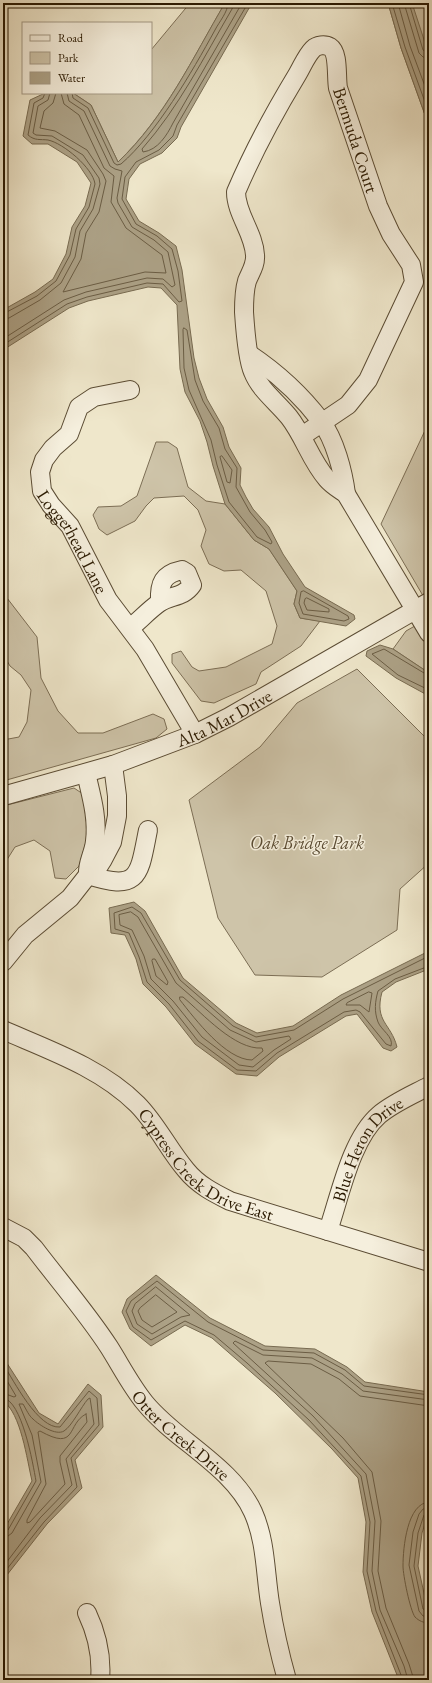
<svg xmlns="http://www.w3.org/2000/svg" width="432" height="1683" font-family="'EB Garamond',serif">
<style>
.green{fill:#cec4a9;stroke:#7c6e55}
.water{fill:#aca186;stroke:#786b51}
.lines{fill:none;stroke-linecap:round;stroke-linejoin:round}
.shore{stroke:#6b5d44;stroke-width:1}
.minor-casing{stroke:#5b4c34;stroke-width:20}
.minor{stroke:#f5efdd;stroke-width:18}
.labels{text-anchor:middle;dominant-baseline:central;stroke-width:3;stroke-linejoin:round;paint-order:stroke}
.street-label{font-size:18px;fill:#2a1901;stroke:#f5efdd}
.park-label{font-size:18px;font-style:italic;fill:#5b4c33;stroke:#f5efdd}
</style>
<rect width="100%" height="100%" fill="#efe7cb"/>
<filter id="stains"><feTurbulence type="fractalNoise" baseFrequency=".005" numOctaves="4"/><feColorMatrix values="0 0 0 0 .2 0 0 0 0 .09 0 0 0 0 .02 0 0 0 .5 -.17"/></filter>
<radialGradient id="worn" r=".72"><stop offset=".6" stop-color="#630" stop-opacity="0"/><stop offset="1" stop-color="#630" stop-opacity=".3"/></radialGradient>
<!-- green -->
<path class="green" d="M190 3H225C193 58 165 117 118 162L91 105 73 93H151V50Z
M388 3H429V126L401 48Z
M429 422V606L381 524Z
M156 442H168L177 448 188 487 206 501 225 504 254 540 269 549 297 591 294 604 300 618 320 621 301 646 261 672 256 684 214 703 201 701 172 663V654L181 651 192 667 199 671 226 667 272 644 277 626 266 591 241 570 224 571 209 564 201 546 206 530 198 510 184 496 154 498 146 506 135 521 107 535 99 529 93 515 98 507 121 506 137 496Z
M3 575 7 598 37 637 41 678 58 711 78 733H103L153 714 164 719 167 729 156 738 3 781V740L19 737 27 722 31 690 21 675 10 666 3 654Z
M429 618V673L393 649 406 631Z
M357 669 429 741V863L400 889 397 930 322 977 255 975 218 918 189 800 260 747 297 703Z
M74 788 83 794 88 835 79 866 66 879 55 878 50 851 34 840 15 847 3 866V806Z"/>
<!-- water -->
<path class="water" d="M225 3H252L181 127 177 138 162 153 140 164 129 179 126 199 139 221 159 233 176 246 182 270 194 358 199 378 207 399 223 427 229 447 241 468 240 485 246 497 253 509 269 527 283 554 305 587 354 615 355 619 346 626 300 618 294 604 297 591 269 549 254 540 225 504 213 466 207 442 200 421 185 392 180 369 177 305 161 288 148 287 88 301 69 308 3 350V310L35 292 53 279 66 254 72 227 85 206 91 183 77 162 48 144H32L23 136 30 100 43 94 73 93 91 105 118 162C165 118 193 57 225 3Z
M388 3H412L429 55V126L401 48Z
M380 645 393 649 429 673V696L396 678 366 656 367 651Z
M134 902 145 911 183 978 236 1023 257 1033 293 1026 341 995 429 951V969L396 982 382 992C374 1022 391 1023 397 1047L391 1051 383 1048 357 1014 346 1016 279 1057 257 1076 236 1074 195 1044 166 1007 143 984 136 959 125 935 111 933 109 908Z
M156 1275 210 1318 265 1346 315 1349 347 1367 365 1382 429 1392V1511L422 1533 418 1566 429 1616V1680H399L372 1612 363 1572 366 1522 358 1478 332 1449 275 1393 212 1338 185 1325 151 1346 130 1329 122 1312 127 1299Z
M3 1357 39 1413 58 1424 88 1384 101 1395 103 1427 75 1460 82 1488 47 1524 3 1580V1531L32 1481C27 1460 21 1413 3 1401Z"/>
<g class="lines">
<!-- shore -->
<path class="shore" d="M234 3 232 9C204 57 179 107 142 149L143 152C158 150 167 135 173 123L242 3
M392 3 405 47 429 113
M398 3 410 46 429 97
M404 3 419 53 423 57 429 58
M409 3 423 50 429 53
M56 93 53 103 44 111 40 128 55 131 87 150 103 174 106 181 99 212 86 233 81 259 63 292 145 272 166 273 162 255 126 228 111 202 114 176 104 168 79 115 64 104 61 93
M72 93 73 98 88 108 114 163 117 165 121 164C156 134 192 72 215 30 219 22 228 12 228 3
M3 314 37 296 56 281 70 255 76 229 89 207 95 184C93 168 63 143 48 140 40 139 35 141 28 135L34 103 43 98 45 93
M3 319 9 318 40 300 61 283 75 257 80 231 93 209 100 184 99 178 83 155 52 136 36 135 33 133 38 106 48 100 50 93
M184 328 187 330 195 380 203 401 219 428 225 449 237 468 236 487 250 512 265 530 272 542 271 544 257 537 229 502 217 465 211 440 189 390 184 368 183 330Z
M3 339 64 300 86 292 147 278 163 279 172 287 175 285 168 252 154 240 132 227 118 203 117 198 122 171 115 169 110 166 84 111 69 101 67 93
M3 345 67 304 87 297 147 283 163 284 179 302 182 301 178 271 172 249 157 236 136 224 122 199 125 177 136 162 159 150 173 136 177 125 248 3
M222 456 232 470 230 483 227 482 220 457Z
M304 591 348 616 349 619 344 621 303 614 299 603 301 592Z
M307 598 329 609V612L307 610 304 603 305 599Z
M429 676 384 649 372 654 398 675 429 690
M131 912 138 917 176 983 230 1030 256 1042 289 1036 291 1039 274 1050 253 1067 239 1065 202 1037 173 1001 151 979 144 956 132 930 120 925 119 915Z
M429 956 343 999 294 1030 256 1037 233 1026 180 980 141 913 132 907 114 913 115 929 129 933 139 957 147 982 169 1004 198 1041 237 1070 256 1071 277 1053 344 1012 356 1010 360 1012 386 1044 391 1046C394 1037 381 1030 378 1022 374 1011 375 1002 378 991L395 979 429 966
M153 959H155L168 982 167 985 156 976 152 961Z
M369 992 372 993 369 1012 360 1005H346L347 1003Z
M180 997H183C203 1014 235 1050 262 1048L263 1051 252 1060C226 1060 195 1019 180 1000Z
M156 1287 190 1315 181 1317 152 1334 137 1324 132 1311 135 1304Z
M156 1295 177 1312 152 1327 142 1320 138 1311 140 1308Z
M3 1364C14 1381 38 1429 60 1427L89 1391 97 1398 99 1425 71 1458 77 1487 44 1522 3 1574
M3 1374 16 1396 14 1397 3 1393
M3 1398C22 1400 33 1464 36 1481L8 1530 3 1532
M86 1414 87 1422 60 1456V1462L65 1484 30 1522 27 1523V1520L46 1484 38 1432 40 1431C78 1452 66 1424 86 1414Z
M429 1502C407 1503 403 1548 403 1566 403 1575 410 1610 415 1617 419 1621 424 1623 429 1623
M429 1508 423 1509 419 1514 413 1532 409 1565 419 1611 423 1616 429 1617
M429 1513 424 1515 418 1533 414 1566 423 1609 429 1612
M3 1537 8 1536 12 1533 41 1482 32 1435 19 1404H23C26 1409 29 1416 33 1419 39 1425 56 1436 64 1431 72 1426 81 1407 88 1399L90 1398 94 1424 66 1459 72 1485 40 1518 3 1567
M403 1680 376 1611 367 1571 370 1522 361 1476 309 1420 247 1363 214 1335 185 1321 151 1340 133 1327 126 1311 131 1301 157 1281 208 1322 263 1350 314 1353 345 1370 364 1386 429 1395
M408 1680 404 1666 380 1610 372 1571 375 1521 366 1474 313 1416 233 1343 235 1341 263 1355 312 1358 342 1374 363 1391 429 1400
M414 1680 409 1664 386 1608 378 1571 381 1521 372 1472 343 1438 265 1363 268 1361 311 1364 339 1379 360 1396 429 1406"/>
<defs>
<g id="minor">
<path d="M249 354C276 372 302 396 321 421 335 440 343 471 346 494"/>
<path id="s1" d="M130 390 94 397 79 407 69 434 53 448 44 460 40 472 42 491 51 505 70 526 108 600 145 649 195 734"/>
<path d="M302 436 348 405 368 380 414 282 411 265 391 234 378 206 338 88C336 77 339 53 330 47 325 44 317 45 313 49 306 56 302 67 297 75 274 113 253 152 236 192 236 214 254 233 255 255 256 265 250 273 247 281 244 291 244 302 244 312 245 327 247 358 253 372 260 390 277 402 289 417 304 436 311 461 327 479 332 485 339 489 346 494L429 633"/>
<path d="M130 628C140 620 149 610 159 603 170 595 183 598 192 585L187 573 182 570C163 574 159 583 160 602"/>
<path d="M86 773C91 795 98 818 95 841 94 853 87 863 88 874"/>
<path id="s2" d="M3 796 113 765 195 734 229 717 429 602"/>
<path d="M88 875C140 892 139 875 148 830"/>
<path d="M3 962 25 935 70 898 88 875 95 872 102 861 112 842 117 816V796L113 765"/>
<path id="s3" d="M3 1030C49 1050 101 1068 137 1104 157 1124 168 1149 186 1170 198 1185 214 1193 230 1201L429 1262"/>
<path id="s4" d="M3 1227 24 1238 34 1248C59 1281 87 1313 109 1347 121 1366 131 1386 145 1403 176 1441 232 1466 253 1512 266 1541 265 1572 270 1603 274 1629 280 1655 287 1680"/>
<path id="s5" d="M328 1231C340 1196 351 1139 379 1115 393 1103 412 1095 429 1086"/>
<path d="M87 1613C97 1634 102 1657 100 1680"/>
</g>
</defs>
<!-- minor casing -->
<use href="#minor" class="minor-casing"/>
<!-- minor -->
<use href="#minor" class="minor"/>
</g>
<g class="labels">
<!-- street labels -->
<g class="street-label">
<text transform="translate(356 140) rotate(72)">Bermuda Court</text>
<text stroke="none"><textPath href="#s1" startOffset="211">Loggerhead Lane</textPath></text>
<text stroke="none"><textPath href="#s2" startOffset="235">Alta Mar Drive</textPath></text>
<text stroke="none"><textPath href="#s5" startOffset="93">Blue Heron Drive</textPath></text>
<text stroke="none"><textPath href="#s3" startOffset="249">Cypress Creek Drive East</textPath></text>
<text stroke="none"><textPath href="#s4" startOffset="277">Otter Creek Drive</textPath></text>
</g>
<!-- park labels -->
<g class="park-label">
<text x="307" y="842">Oak Bridge Park</text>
</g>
</g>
<!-- margin -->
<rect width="432" height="1683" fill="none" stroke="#efe7cb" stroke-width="16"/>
<rect x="4" y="4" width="424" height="1675" fill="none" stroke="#2a1901" stroke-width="2"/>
<rect x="8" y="8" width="416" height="1667" fill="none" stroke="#2a1901"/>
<!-- legend -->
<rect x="22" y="22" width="130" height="72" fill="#f5efdd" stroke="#a49985"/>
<rect x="30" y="35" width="20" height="6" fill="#f5efdd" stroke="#a49985"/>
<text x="58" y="42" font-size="12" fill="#2a1901">Road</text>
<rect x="30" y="52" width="20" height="12" fill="#cec4a9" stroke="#a49985"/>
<text x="58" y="62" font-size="12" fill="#2a1901">Park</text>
<rect x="30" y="72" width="20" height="12" fill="#aca186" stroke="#a49985"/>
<text x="58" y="82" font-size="12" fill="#2a1901">Water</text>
<rect width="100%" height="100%" filter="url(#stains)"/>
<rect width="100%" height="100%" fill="url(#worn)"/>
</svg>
